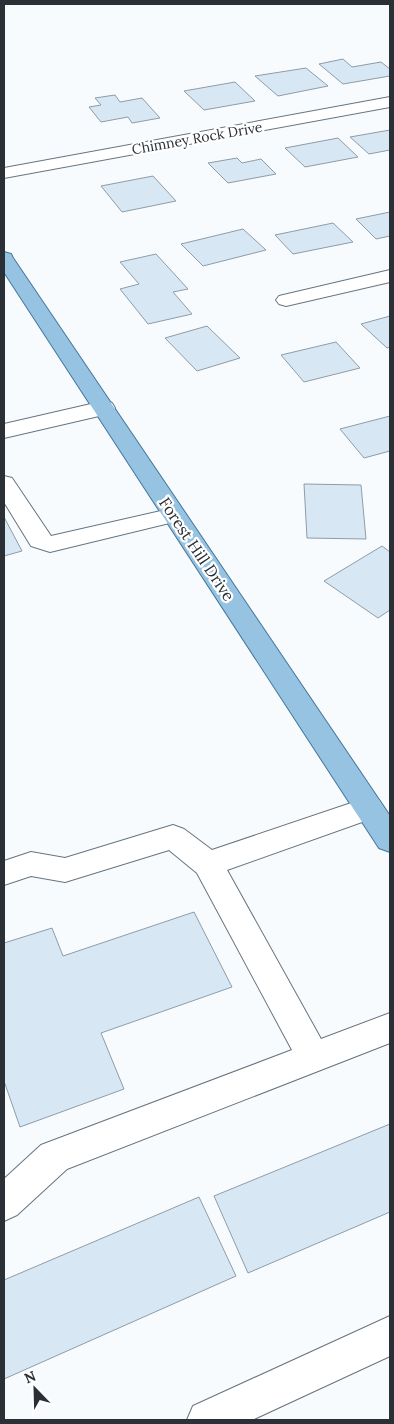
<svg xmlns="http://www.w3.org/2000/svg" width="394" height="1424" font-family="Lora,serif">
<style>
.building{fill:#d8e7f4;stroke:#8e9ca8}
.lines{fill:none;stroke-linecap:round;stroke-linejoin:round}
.minor-casing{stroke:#677580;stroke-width:2}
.major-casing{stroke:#44769a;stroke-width:2}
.minor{fill:#fff;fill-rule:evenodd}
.major{fill:#97c3e3;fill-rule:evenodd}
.labels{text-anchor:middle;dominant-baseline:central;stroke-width:4.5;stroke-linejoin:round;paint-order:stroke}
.far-street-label{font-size:14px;fill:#2a3035;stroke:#fff}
.street-label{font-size:16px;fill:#2a3035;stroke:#fff}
</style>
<rect width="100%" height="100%" fill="#f8fbfd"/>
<!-- building -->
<path class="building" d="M343 59 352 67 381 62 390 69V76L343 84 319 64Z
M306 68 328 86 278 96 255 76Z
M235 82 255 101 204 110 184 91Z
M115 95 120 102 142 98 160 118 132 123 128 117 101 122 89 107 101 105 95 98Z
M390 130V150L369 154 350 137Z
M338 138 358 157 305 167 285 148Z
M237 158 242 163 261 159 276 174 228 183 208 163Z
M153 176 176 201 122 212 101 186Z
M390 212V236L376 239 356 219Z
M333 223 353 242 293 254 275 235Z
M243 229 266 250 203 266 181 244Z
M156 254 188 289 173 292 192 314 148 324 120 289 139 284 120 262Z
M390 316V347L387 348 361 324Z
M207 326 240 358 197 371 165 338Z
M336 342 360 368 304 382 281 355Z
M390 416V451L364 458 340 429Z
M304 484 361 485 366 539 307 538Z
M4 517 22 551 4 556Z
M382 546 390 552V610L378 618 324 581Z
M194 912 232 987 101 1033 124 1089 20 1127 4 1081V943L52 928 63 956Z
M390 1124V1212L248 1273 214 1196Z
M199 1197 236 1276 4 1379V1280Z"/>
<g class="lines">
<defs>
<path id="minor" d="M390 97V107L4 178V168Z
M390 270V282L286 306 279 304 276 300 279 296Z
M104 401 112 403 115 408 112 413 4 438V424Z
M4 476 12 478 51 536 174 508 182 510 186 515 182 520 50 552 31 546 4 502Z
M369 797 379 800 384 808 379 816 227 870 321 1039 390 1013V1043L67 1169 17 1215 4 1221V1179L41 1145 292 1050 197 873 169 850 65 882 31 876 4 885V861L31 852 65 858 173 825 184 829 212 850Z
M390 1316V1356L252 1420H187L193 1406Z"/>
<path id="major" d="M4 252 11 254 13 258 390 816V852L379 848 4 272Z"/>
</defs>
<!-- minor casing -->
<use href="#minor" class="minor-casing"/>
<!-- major casing -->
<use href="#major" class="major-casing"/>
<!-- minor -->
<use href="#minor" class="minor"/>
<!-- major -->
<use href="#major" class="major"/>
</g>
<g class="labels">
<!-- far-street labels -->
<g class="far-street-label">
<text transform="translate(197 138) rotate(-10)">Chimney Rock Drive</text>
</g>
<!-- street labels -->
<g class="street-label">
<text transform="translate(197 549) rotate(56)">Forest Hill Drive</text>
</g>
</g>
<!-- border -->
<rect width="394" height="1424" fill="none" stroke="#2a3035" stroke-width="10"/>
<!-- north arrow -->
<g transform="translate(35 1389) rotate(337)" stroke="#ffffff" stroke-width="4" paint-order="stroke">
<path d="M0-4L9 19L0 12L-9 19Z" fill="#2a3035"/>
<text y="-8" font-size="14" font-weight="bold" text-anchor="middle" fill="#2a3035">N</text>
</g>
</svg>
